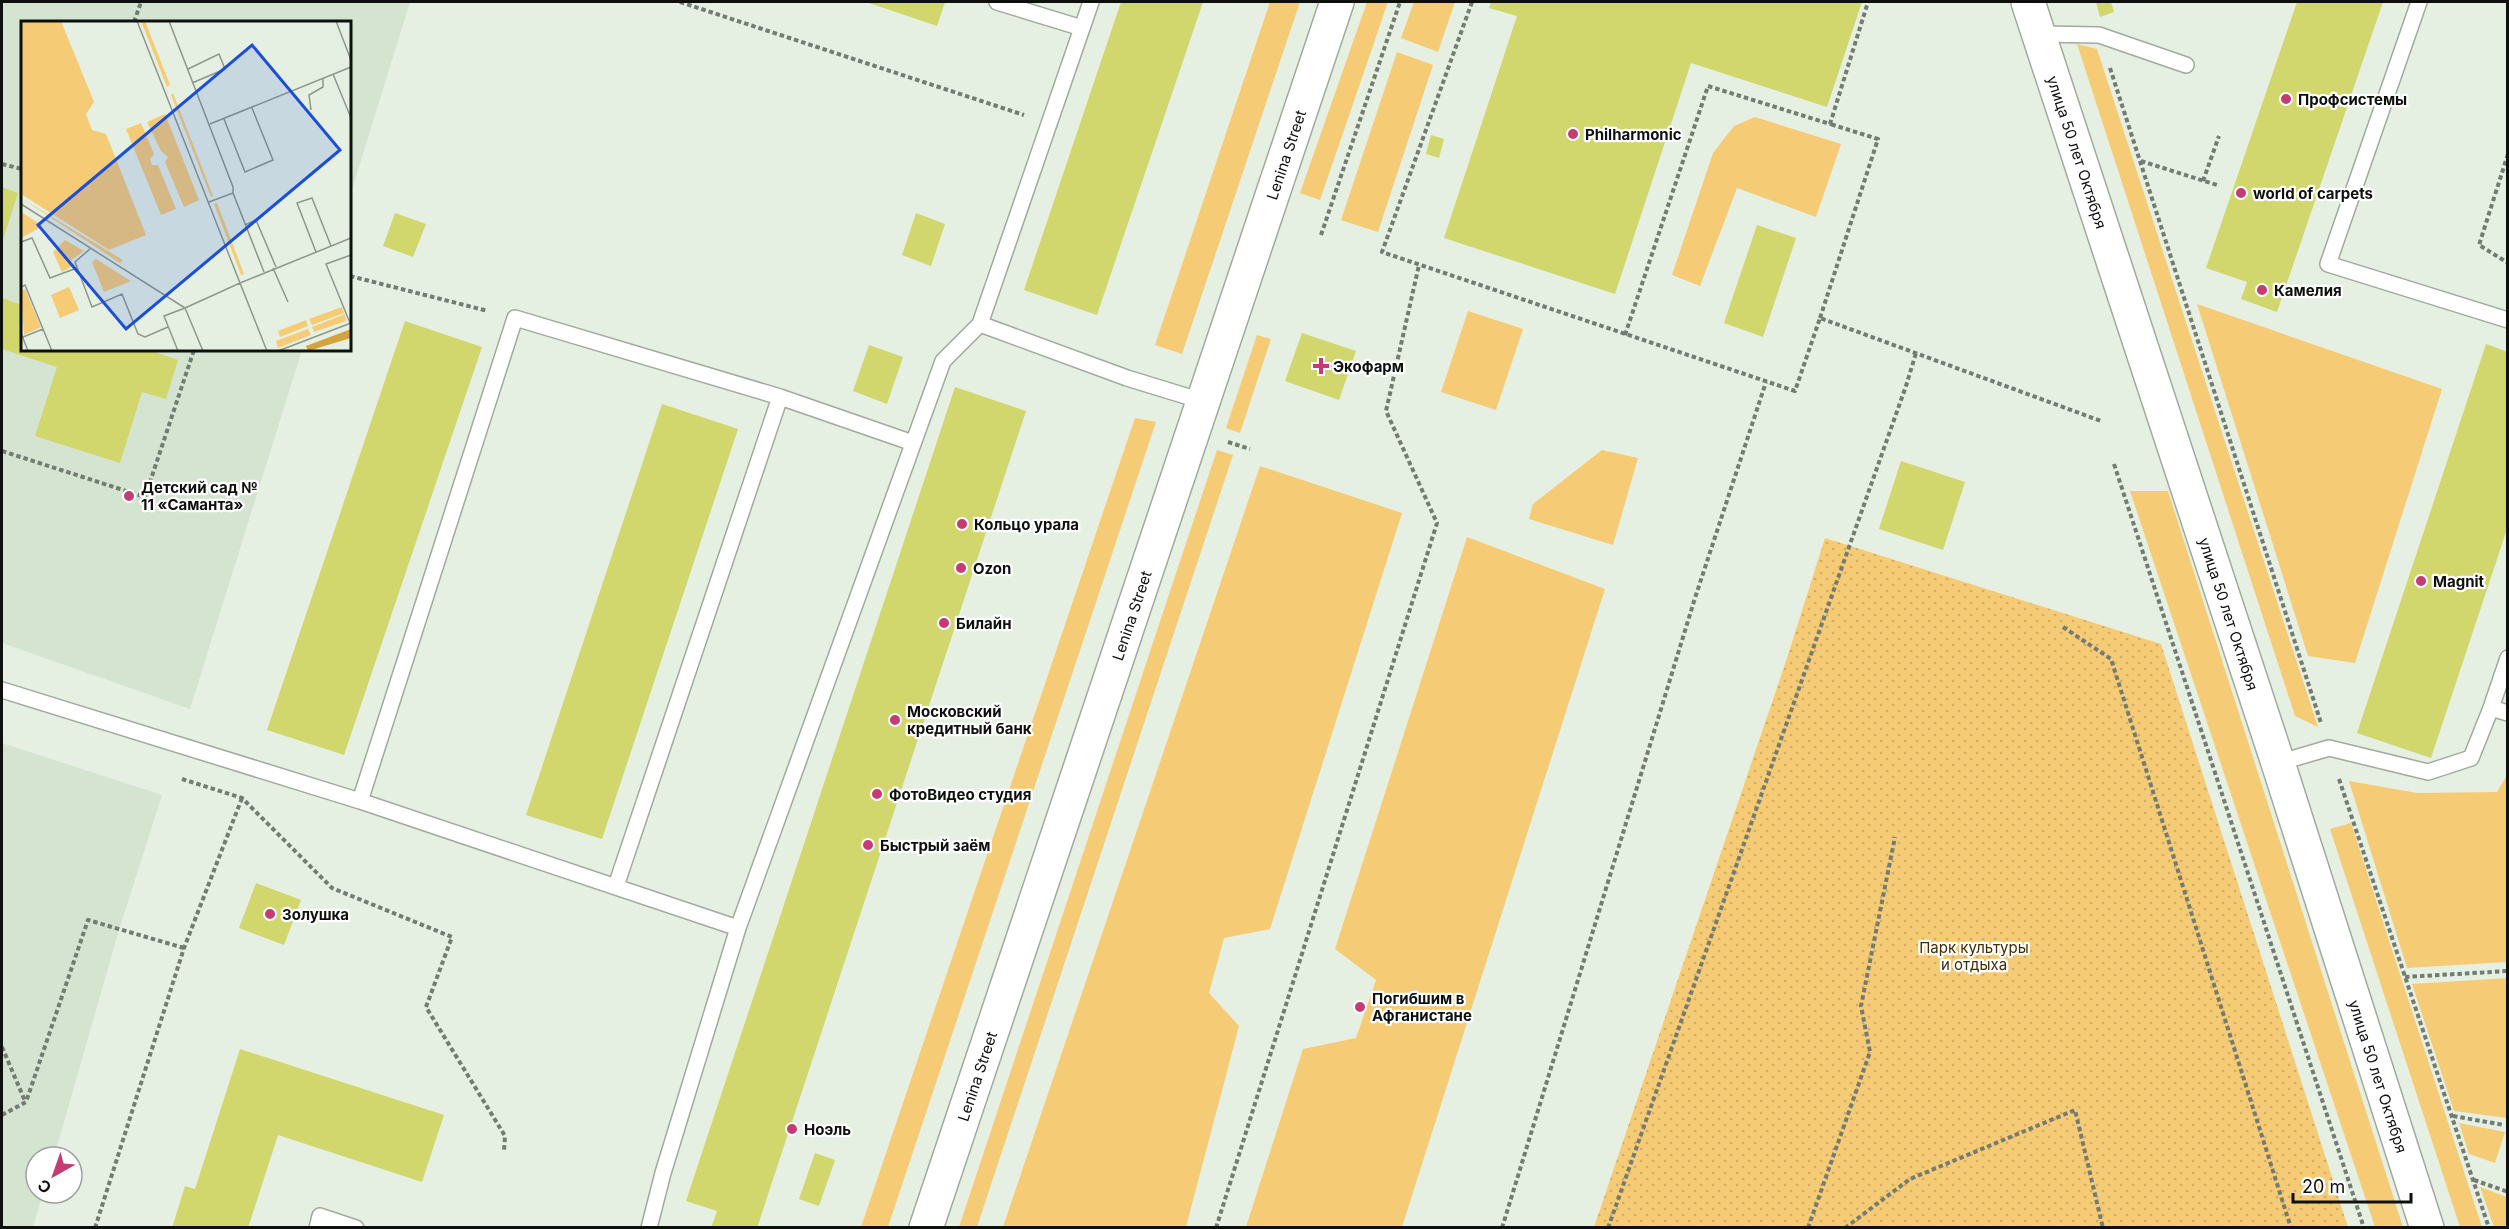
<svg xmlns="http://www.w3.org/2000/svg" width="2509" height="1229" font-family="Inter,sans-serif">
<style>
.built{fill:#d4e4d0}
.grass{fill:#f6cb75}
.park{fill:url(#park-dots)}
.building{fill:#d1d66d}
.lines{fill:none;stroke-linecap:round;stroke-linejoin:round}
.service-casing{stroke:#a0aa9d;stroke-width:18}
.tertiary-casing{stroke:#a0aa9d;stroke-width:36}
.path{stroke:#747b72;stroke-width:4;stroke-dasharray:4.5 3;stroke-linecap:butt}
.service{stroke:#fff;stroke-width:15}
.tertiary{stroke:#fff;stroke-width:33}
.poi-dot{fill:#c53b74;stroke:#fff;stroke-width:2}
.labels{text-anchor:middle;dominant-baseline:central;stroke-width:4.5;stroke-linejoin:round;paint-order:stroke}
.poi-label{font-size:15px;font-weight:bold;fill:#0d100c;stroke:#fff;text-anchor:start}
.street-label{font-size:15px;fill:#0d100c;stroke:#fff}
.park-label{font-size:15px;fill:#402d01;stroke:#fff}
.inset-road{fill:none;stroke:#8f968c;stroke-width:1.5}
.view{fill:#1d4ed8;fill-opacity:0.15;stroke:#1d4ed8;stroke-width:3}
.inset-edge{fill:none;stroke:#0d100c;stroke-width:3}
</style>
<defs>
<pattern id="park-dots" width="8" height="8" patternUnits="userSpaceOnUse" patternTransform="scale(1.5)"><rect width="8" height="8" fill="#f6cb75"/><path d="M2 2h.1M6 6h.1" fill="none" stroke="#d2ad64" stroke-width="1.8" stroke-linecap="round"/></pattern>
</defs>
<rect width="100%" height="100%" fill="#e5f0e2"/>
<!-- built -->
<path class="built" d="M2 2H410L350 196V22H22V350H302L190 709 2 643Z
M2 743 162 795 119 930 54 1157H36V1193H43L33 1227H2Z"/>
<!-- grass -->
<path class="grass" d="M1270 2H1300L1182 354 1155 345Z
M1367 2H1388L1320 200 1300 193Z
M1414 2H1455L1438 52 1401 38Z
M2077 44 2097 49 2318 727 2295 716Z
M1397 52 1433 65 1378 232 1341 220Z
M1755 117 1841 144 1816 217 1737 188 1700 286 1672 275 1713 153 1734 126Z
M2197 304 2442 389 2355 663 2308 656Z
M1468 311 1523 329 1496 410 1441 392Z
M1257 335 1271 339 1240 433 1226 428Z
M1135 418 1156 422 888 1227H861Z
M1217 450 1233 455 977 1227H959Z
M1602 450 1638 458 1613 545 1529 519 1533 504Z
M1260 466 1402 513 1270 929 1224 938 1209 993 1239 1026 1186 1227H1003Z
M2130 491H2168L2403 1227H2375Z
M1467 537 1605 589 1402 1227H1246L1303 1049 1356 1038 1376 980 1335 949Z
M2507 775V962L2407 968 2349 781 2417 793 2497 792Z
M2351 823 2482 1227H2460L2330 829Z
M2507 978V1118L2454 1111 2412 984Z
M2459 1123 2505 1132 2495 1163 2469 1154Z
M2480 1187 2507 1197V1227H2494Z"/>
<!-- park -->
<path class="park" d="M1825 538 2161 644 2348 1227H1594L1787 658Z"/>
<!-- building -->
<path class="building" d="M866 2H945L937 26Z
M1121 2H1203L1097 315 1024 290Z
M1491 2H1862L1827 107 1691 63 1615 294 1444 238 1517 16 1489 8Z
M2096 2H2111L2114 12 2100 17Z
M2297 2H2383L2277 312 2241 299 2247 282 2206 268Z
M1431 135 1444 139 1439 158 1426 154Z
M2 187 18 193 2 243Z
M395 213 426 224 413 257 383 246Z
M916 213 945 224 931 266 902 255Z
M1757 225 1796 238 1763 337 1724 323Z
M2 298 22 305V350H156L155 352 178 360 166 399 142 392 120 463 35 436 57 367 2 349Z
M405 321 482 347 344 755 267 730Z
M1302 333 1356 351 1339 400 1285 381Z
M2486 344 2508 352V526L2431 758 2357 733Z
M869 345 903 357 887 404 853 391Z
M955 387 1026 411 758 1225 757 1228H711L717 1211 686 1201Z
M662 404 738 429 602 839 526 815Z
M1901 461 1965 482 1943 550 1879 529Z
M256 883 301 900 284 945 239 928Z
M240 1049 444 1115 422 1182 278 1135 248 1228H172L185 1186 195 1189Z
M815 1153 835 1160 819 1206 799 1199Z"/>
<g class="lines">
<defs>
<path id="service" d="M997 2 1082 28
M2419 2 2328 264 2508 320
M2038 34 2099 35 2186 65
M980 324 1091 2
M780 397 913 443
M2 690 360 801 738 928
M2491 708 2508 713
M2278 763 2329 748 2428 772 2471 758 2491 708 2508 658
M360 801 515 318 780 397 616 886
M317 1228 320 1216 356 1228
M649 1228 663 1173 738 928 943 361 980 324 1127 378 1202 401"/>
<g id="tertiary">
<path id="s1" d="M2028 2 2278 763 2427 1228"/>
<path id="s2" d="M926 1228 1337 2"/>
</g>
</defs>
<!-- service casing -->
<use href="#service" class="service-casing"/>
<!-- tertiary casing -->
<use href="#tertiary" class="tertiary-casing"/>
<!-- path -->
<path class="path" d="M680 2 1024 115
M1472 2 1382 252 1795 391 1820 318 2101 421
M134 22 141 2
M2110 68 2321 723
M2508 154 2479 245 2508 263
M2141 161 2217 185
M2 164 22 169
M2203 181 2219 136
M1321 235 1400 2
M350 276 488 311
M1820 318 1878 139 1830 124
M1625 335 1708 86 1830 124 1868 2
M1228 442 1250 449
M2 451 145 497 194 350
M2114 464 2364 1228
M2063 627 2111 659 2291 1228
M182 779 242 798 332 888 452 937 426 1007 505 1136 504 1151
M2339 779 2489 1228
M2405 977 2508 971
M2 1047 25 1101
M2 1115 26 1102 88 920 184 948
M2453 1116 2504 1125
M2474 1180 2508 1192
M95 1228 184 948 242 798
M1216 1228 1437 523 1386 411 1419 265
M1502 1228 1695 598 1766 382
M1608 1228 1906 386 1916 353
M1808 1228 1870 1052 1861 1006 1895 837
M1845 1228 1910 1179 2075 1110 2103 1228"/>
<!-- service -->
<use href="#service" class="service"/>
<!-- tertiary -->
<use href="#tertiary" class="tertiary"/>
</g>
<!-- markers -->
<g class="poi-dot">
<circle cx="2286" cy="99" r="6"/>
<circle cx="1573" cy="134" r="6"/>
<circle cx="2241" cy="193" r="6"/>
<circle cx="2262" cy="290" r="6"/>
<path d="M1318 357h6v6h6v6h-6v6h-6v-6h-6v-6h6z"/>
<circle cx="129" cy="496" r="6"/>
<circle cx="962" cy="524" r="6"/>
<circle cx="961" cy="568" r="6"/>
<circle cx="2421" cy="581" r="6"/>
<circle cx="944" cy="623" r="6"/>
<circle cx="895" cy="720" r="6"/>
<circle cx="877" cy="794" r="6"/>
<circle cx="868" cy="845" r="6"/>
<circle cx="270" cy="914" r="6"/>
<circle cx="1360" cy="1007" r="6"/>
<circle cx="792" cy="1129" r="6"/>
</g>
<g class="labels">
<!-- poi labels -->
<g class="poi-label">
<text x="2298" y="99">Профсистемы</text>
<text x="1585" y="134">Philharmonic</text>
<text x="2253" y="193">world of carpets</text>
<text x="2274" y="290">Камелия</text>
<text x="1333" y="366">Экофарм</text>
<text x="141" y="487">Детский сад №<tspan x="141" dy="17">11 «Саманта»</tspan></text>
<text x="974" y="524">Кольцо урала</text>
<text x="973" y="568">Ozon</text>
<text x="2433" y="581">Magnit</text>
<text x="956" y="623">Билайн</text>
<text x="907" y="711">Московский<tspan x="907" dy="17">кредитный банк</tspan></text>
<text x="889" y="794">ФотоВидео студия</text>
<text x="880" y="845">Быстрый заём</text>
<text x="282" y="914">Золушка</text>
<text x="1372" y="998">Погибшим в<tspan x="1372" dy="17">Афганистане</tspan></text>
<text x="804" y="1129">Ноэль</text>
</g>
<!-- street labels -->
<g class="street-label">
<text stroke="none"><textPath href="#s1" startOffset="158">улица 50 лет Октября</textPath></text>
<text stroke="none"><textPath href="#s2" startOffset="1132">Lenina Street</textPath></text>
<text stroke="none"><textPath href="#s2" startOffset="646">Lenina Street</textPath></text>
<text stroke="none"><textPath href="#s1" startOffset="644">улица 50 лет Октября</textPath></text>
<text stroke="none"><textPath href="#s2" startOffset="160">Lenina Street</textPath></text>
<text stroke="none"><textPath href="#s1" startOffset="1130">улица 50 лет Октября</textPath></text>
</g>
<!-- park labels -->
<g class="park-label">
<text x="1974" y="947">Парк культуры<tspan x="1974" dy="17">и отдыха</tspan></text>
</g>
</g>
<!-- overview -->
<g transform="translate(21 21)">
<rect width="330" height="330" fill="#e5f0e2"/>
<path d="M120 0H124L149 64 146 66ZM152 72 192 175 190 176 150 74ZM144 93 178 179 163 186 144 141 147 136 140 130 126 101ZM120 102 133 133 129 138 131 144H137L155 188 140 194 105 108ZM0 177 102 239 99 242ZM196 182 223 253 220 254 193 183ZM0 191 22 205 0 217ZM44 219 63 230 49 240 50 246 41 251 32 231ZM75 238 110 260 83 271 71 241ZM48 266 58 289 39 297 30 274ZM4 268 20 306 3 314 0 270ZM321 286 323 292 291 304 288 298ZM324 293 325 300 293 311 291 306ZM285 299 287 305 259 316 257 310ZM287 308 290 314 257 327 255 320Z" fill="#f6cb75"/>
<path d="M330 308V317L287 330 285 325Z" fill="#d3a43e"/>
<path d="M0 0H40L73 81 65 93 71 109 85 113 125 214 88 229 0 173Z" fill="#f6cb75"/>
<path class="inset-road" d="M116 0 219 262 330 217M148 0 212 166V172L188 181M315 0 330 39M167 48 198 33 204 48 171 62M312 53 330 97M290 89 288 74 302 66V57M203 98 224 151 252 139 231 87M189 103 330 46M212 172 243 251M0 183 164 287M224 204 235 199 255 246M0 221 11 217 29 257 56 247M70 227 54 241 71 286 101 273 117 313 124 316 147 306M295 231 276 182 291 177 310 225M252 247 267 281M0 266 4 264 31 330M329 302 305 243 330 234M0 312 7 330M2 316 22 308M157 330 143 295 164 287M182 330 164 287 219 262 246 330M257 330 330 302"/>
<path class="view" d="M231 24 319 129 105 308 17 204Z"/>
<rect width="330" height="330" class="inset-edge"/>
</g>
<!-- border -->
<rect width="2509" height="1229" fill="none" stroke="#0d100c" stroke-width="6"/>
<!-- north arrow -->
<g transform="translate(54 1175) rotate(220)"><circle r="28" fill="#ffffff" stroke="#9e9f9e" stroke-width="1.5"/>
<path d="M0-4.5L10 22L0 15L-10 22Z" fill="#c53b74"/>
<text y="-9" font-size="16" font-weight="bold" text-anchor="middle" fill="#0d100c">С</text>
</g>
<!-- scale -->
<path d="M2293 1193v9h118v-9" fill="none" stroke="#0d100c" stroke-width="3"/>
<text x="2302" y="1193" font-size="18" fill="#0d100c" stroke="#ffffff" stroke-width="4.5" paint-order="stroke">20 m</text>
</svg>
